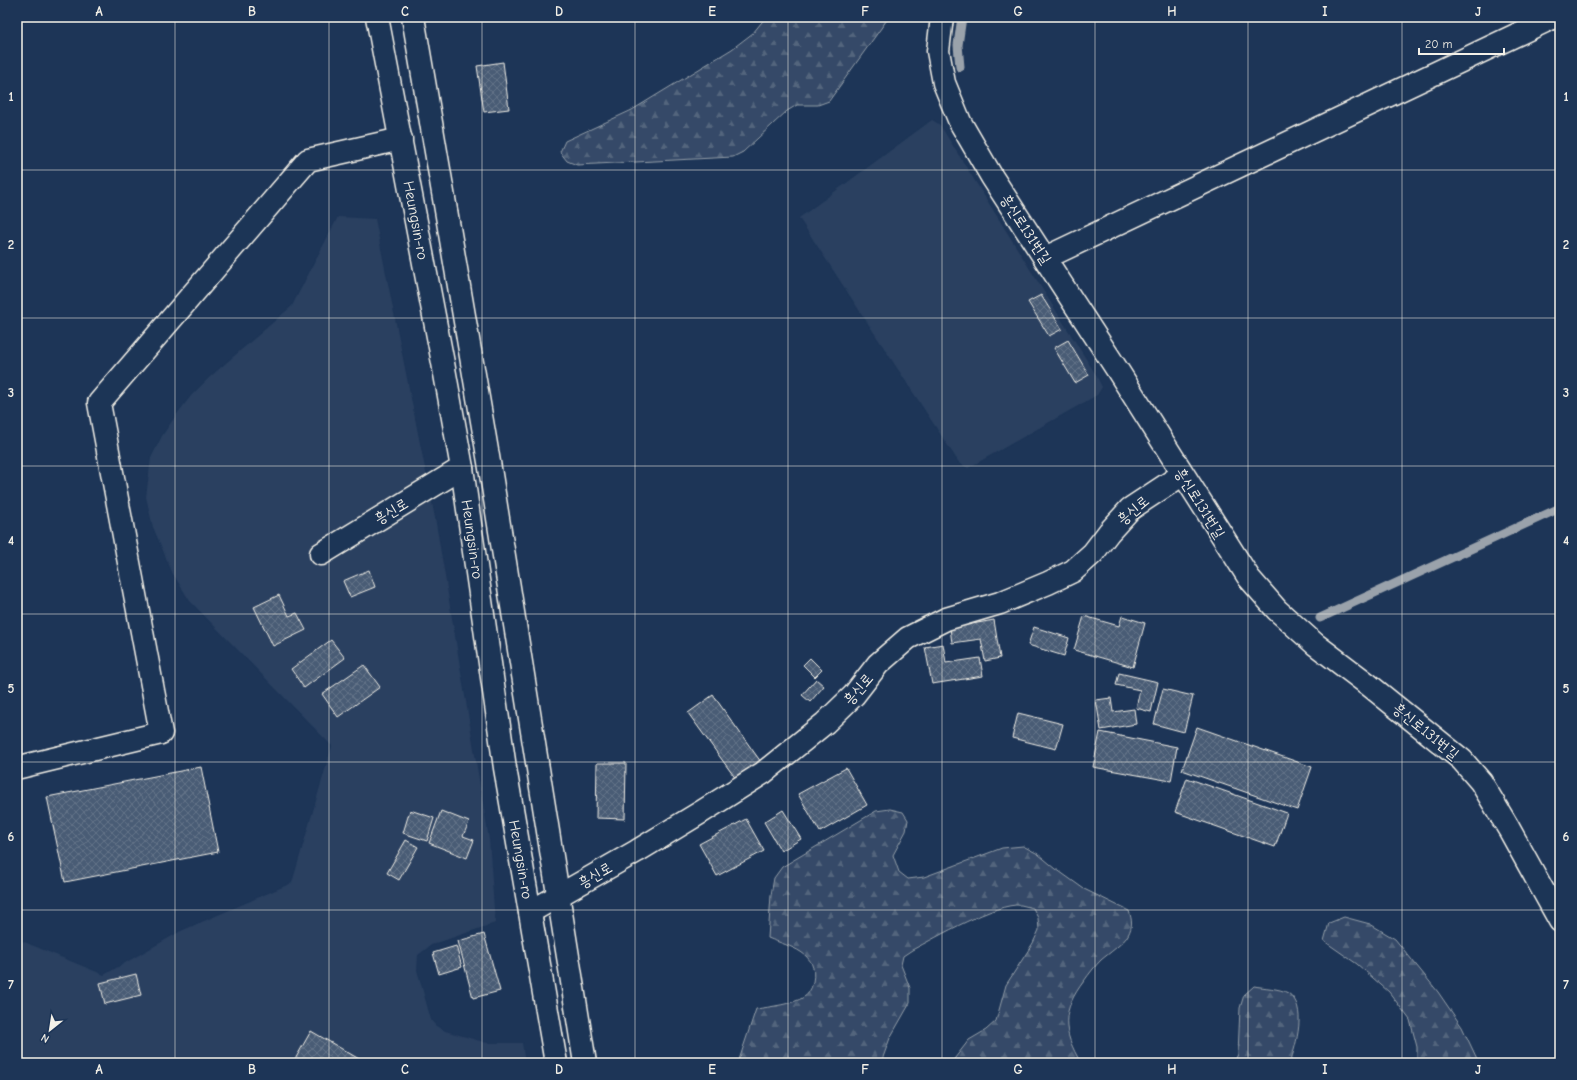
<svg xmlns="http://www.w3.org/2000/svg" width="1577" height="1080" font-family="'Comic Neue','Poor Story',sans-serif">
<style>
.built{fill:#2a4060}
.forest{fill:url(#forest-firs);stroke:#949ea8}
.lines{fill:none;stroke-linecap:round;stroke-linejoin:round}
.stream{stroke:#9aa2ab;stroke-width:9}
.building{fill:url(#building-cross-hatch);stroke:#f4f1e8}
.minor-casing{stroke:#f4f1e8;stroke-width:25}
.major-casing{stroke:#f4f1e8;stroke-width:25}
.minor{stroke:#1d3557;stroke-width:22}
.major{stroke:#1d3557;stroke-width:22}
.grid{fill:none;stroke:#f4f1e8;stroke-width:1;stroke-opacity:0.55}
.labels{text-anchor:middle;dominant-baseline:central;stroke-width:3;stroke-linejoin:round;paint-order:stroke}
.street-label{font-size:15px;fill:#f4f1e8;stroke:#1d3557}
.neatline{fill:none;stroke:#f4f1e8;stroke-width:1.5}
.grid-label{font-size:13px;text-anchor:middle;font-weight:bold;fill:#f4f1e8}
</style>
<defs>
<pattern id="forest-firs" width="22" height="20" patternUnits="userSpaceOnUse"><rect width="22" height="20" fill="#354a67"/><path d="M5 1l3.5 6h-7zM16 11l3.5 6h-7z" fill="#53657d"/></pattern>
<pattern id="building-cross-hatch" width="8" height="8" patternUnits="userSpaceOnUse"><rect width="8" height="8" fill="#485b74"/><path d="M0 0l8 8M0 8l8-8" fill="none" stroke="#637388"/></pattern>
</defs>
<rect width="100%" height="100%" fill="#1d3557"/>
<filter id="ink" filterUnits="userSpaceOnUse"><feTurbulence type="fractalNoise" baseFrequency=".025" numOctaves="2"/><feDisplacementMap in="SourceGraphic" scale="8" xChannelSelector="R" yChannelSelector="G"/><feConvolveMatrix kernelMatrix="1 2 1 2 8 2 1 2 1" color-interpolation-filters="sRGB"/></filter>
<g filter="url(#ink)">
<!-- built -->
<path class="built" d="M932 120 940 125 1096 375 1102 387 1097 395 968 468 960 464 799 218Z
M338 217 375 219 436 523 489 839 495 923 431 945 418 955 417 970 431 1020 436 1026 445 1031 487 1043H522L525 1063H17V939L104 975 181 931 292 883 332 746 190 601 173 574 153 527 146 497 151 458 162 436 177 414 191 396 210 377 292 306Z"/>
<!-- forest -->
<path class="forest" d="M766 17H889L829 101 818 105H797L787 111 743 152 733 157 577 165 567 161 560 152 565 141 632 110 732 49 753 33Z
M890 809 903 812 908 820 906 831 893 855 899 872 908 879 924 877 1002 848 1023 846 1038 854 1056 869 1084 889 1129 911C1132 920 1133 926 1128 935 1125 942 1108 954 1101 960 1095 966 1089 974 1084 981 1061 1011 1062 1031 1081 1063H951L969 1040 986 1030 996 1021 1006 985 1033 943 1039 930 1038 918 1033 908C1029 907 1025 906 1021 905 995 903 937 937 912 950L903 956 901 965 910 988V1003L890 1038 882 1060V1063H738L756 1009C769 1007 794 1004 804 997 809 994 812 987 813 982 819 952 790 947 768 938L771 895 774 878 782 867 876 811Z
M1344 917 1370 924 1395 939 1438 992 1462 1027 1479 1063H1417V1047L1410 1020 1389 992 1357 964 1324 941 1329 923Z
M1254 986C1264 988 1279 988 1288 993 1308 1006 1296 1045 1290 1063H1234L1238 1054 1240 1008 1244 995Z"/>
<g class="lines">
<!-- stream -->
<path class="stream" d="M960 67 958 45 962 17
M1320 618 1560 508"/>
</g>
<!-- building -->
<path class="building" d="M708 17H727L708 21Z
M503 62 509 109 484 112 477 66Z
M1041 295 1062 329 1049 336 1028 302Z
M1068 340 1089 375 1075 383 1054 348Z
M369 570 375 587 350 597 343 581Z
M279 595 289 616 297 613 306 630 273 646 254 607Z
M1084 616 1119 626 1122 616 1145 623 1133 667 1074 650Z
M994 620 1000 658 985 661 981 639 952 643 950 628Z
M1034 627 1069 638 1064 656 1028 645Z
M331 640 345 658 304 688 291 669Z
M943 644 946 663 980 658 983 676 932 684 925 647Z
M810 658 822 670 815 677 803 665Z
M364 665 380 687 338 717 322 694Z
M1119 673 1158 682 1151 712 1136 708 1140 690 1116 685Z
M816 679 824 686 810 702 802 695Z
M1163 689 1193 696 1184 732 1154 724Z
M713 695 761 762 736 779 688 713Z
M1111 698 1113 712 1134 709 1136 724 1101 730 1096 700Z
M1018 713 1063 724 1056 749 1012 738Z
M1197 727 1312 767 1297 810 1182 770Z
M1100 732 1177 747 1171 781 1093 767Z
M597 763H626L625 819 596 818Z
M201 767 218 852 65 882 47 797Z
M846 768 867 805 820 832 798 794Z
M1187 778 1287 813 1275 847 1175 812Z
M410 810 434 818 427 841 403 833Z
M783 810 801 839 781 851 764 822Z
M441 811 469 822 463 836 474 840 467 858 429 843Z
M746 819 764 851 717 876 699 844Z
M406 840 418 847 399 880 387 873Z
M484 934 500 991 473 998 458 941Z
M456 946 462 967 439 974 433 953Z
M136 974 141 995 105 1004 100 983Z
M311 1031 366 1063H293Z"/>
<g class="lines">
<defs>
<path id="minor" d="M942 17 938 51 944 83 960 122 992 177 1118 371 1249 578 1277 610 1315 644 1369 685 1462 760 1481 782 1509 829 1560 921
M1045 258 1554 17
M321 554 462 468
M20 767 161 733 99 403 308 160 401 139
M530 912 637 851 703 811 763 773 825 723 854 695 878 664 908 638 946 619 1000 603 1048 583 1073 571 1093 553 1109 532 1130 509 1183 474"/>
<g id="major">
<path id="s1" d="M377 17 443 363 462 468 505 768 556 1063"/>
<path d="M413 17 489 462 585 1063"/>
</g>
</defs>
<!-- minor casing -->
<use href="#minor" class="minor-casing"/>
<!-- major casing -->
<use href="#major" class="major-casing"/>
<!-- minor -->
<use href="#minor" class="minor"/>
<!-- major -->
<use href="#major" class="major"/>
</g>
</g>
<!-- grid -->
<path class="grid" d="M175 17V1063M329 17V1063M482 17V1063M635 17V1063M788 17V1063M942 17V1063M1095 17V1063M1248 17V1063M1402 17V1063M17 170H1560M17 318H1560M17 466H1560M17 614H1560M17 762H1560M17 910H1560"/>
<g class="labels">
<!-- street labels -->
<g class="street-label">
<text stroke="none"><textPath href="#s1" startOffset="207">Heungsin-ro</textPath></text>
<text transform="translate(1026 229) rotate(57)">흥신로131번길</text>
<text transform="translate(1200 503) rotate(58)">흥신로131번길</text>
<text transform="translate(1133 510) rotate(-40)">흥신로</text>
<text transform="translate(391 511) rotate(-31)">흥신로</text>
<text stroke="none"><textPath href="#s1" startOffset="531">Heungsin-ro</textPath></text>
<text transform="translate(858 689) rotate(-49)">흥신로</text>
<text transform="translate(1426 731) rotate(39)">흥신로131번길</text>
<text stroke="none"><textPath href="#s1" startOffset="855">Heungsin-ro</textPath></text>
<text transform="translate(595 875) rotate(-30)">흥신로</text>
</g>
</g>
<!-- margin -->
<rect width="1577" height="1080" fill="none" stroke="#1d3557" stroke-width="44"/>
<!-- north arrow -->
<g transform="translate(50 1030) rotate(210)" stroke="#1d3557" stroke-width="3" paint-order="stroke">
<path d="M0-3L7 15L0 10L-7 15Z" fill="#f4f1e8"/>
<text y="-6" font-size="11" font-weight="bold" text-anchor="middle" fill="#f4f1e8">N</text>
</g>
<!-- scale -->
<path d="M1419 48v6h85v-6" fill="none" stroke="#f4f1e8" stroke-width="2"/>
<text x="1425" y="48" font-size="12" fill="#f4f1e8" stroke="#1d3557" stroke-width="3" paint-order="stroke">20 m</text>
<rect x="22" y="22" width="1533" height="1036" class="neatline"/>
<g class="grid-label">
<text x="99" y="16">A</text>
<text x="252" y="16">B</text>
<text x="405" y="16">C</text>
<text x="559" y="16">D</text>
<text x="712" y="16">E</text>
<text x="865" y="16">F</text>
<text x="1018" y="16">G</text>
<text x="1172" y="16">H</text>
<text x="1325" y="16">I</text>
<text x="1478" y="16">J</text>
<text x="11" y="101">1</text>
<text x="1566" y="101">1</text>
<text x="11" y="249">2</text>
<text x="1566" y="249">2</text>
<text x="11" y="397">3</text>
<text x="1566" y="397">3</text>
<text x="11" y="545">4</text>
<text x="1566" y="545">4</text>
<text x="11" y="693">5</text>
<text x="1566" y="693">5</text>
<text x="11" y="841">6</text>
<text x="1566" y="841">6</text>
<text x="11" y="989">7</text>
<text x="1566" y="989">7</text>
<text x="99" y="1074">A</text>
<text x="252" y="1074">B</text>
<text x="405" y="1074">C</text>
<text x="559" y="1074">D</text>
<text x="712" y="1074">E</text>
<text x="865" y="1074">F</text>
<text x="1018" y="1074">G</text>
<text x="1172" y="1074">H</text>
<text x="1325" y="1074">I</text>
<text x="1478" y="1074">J</text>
</g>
</svg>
